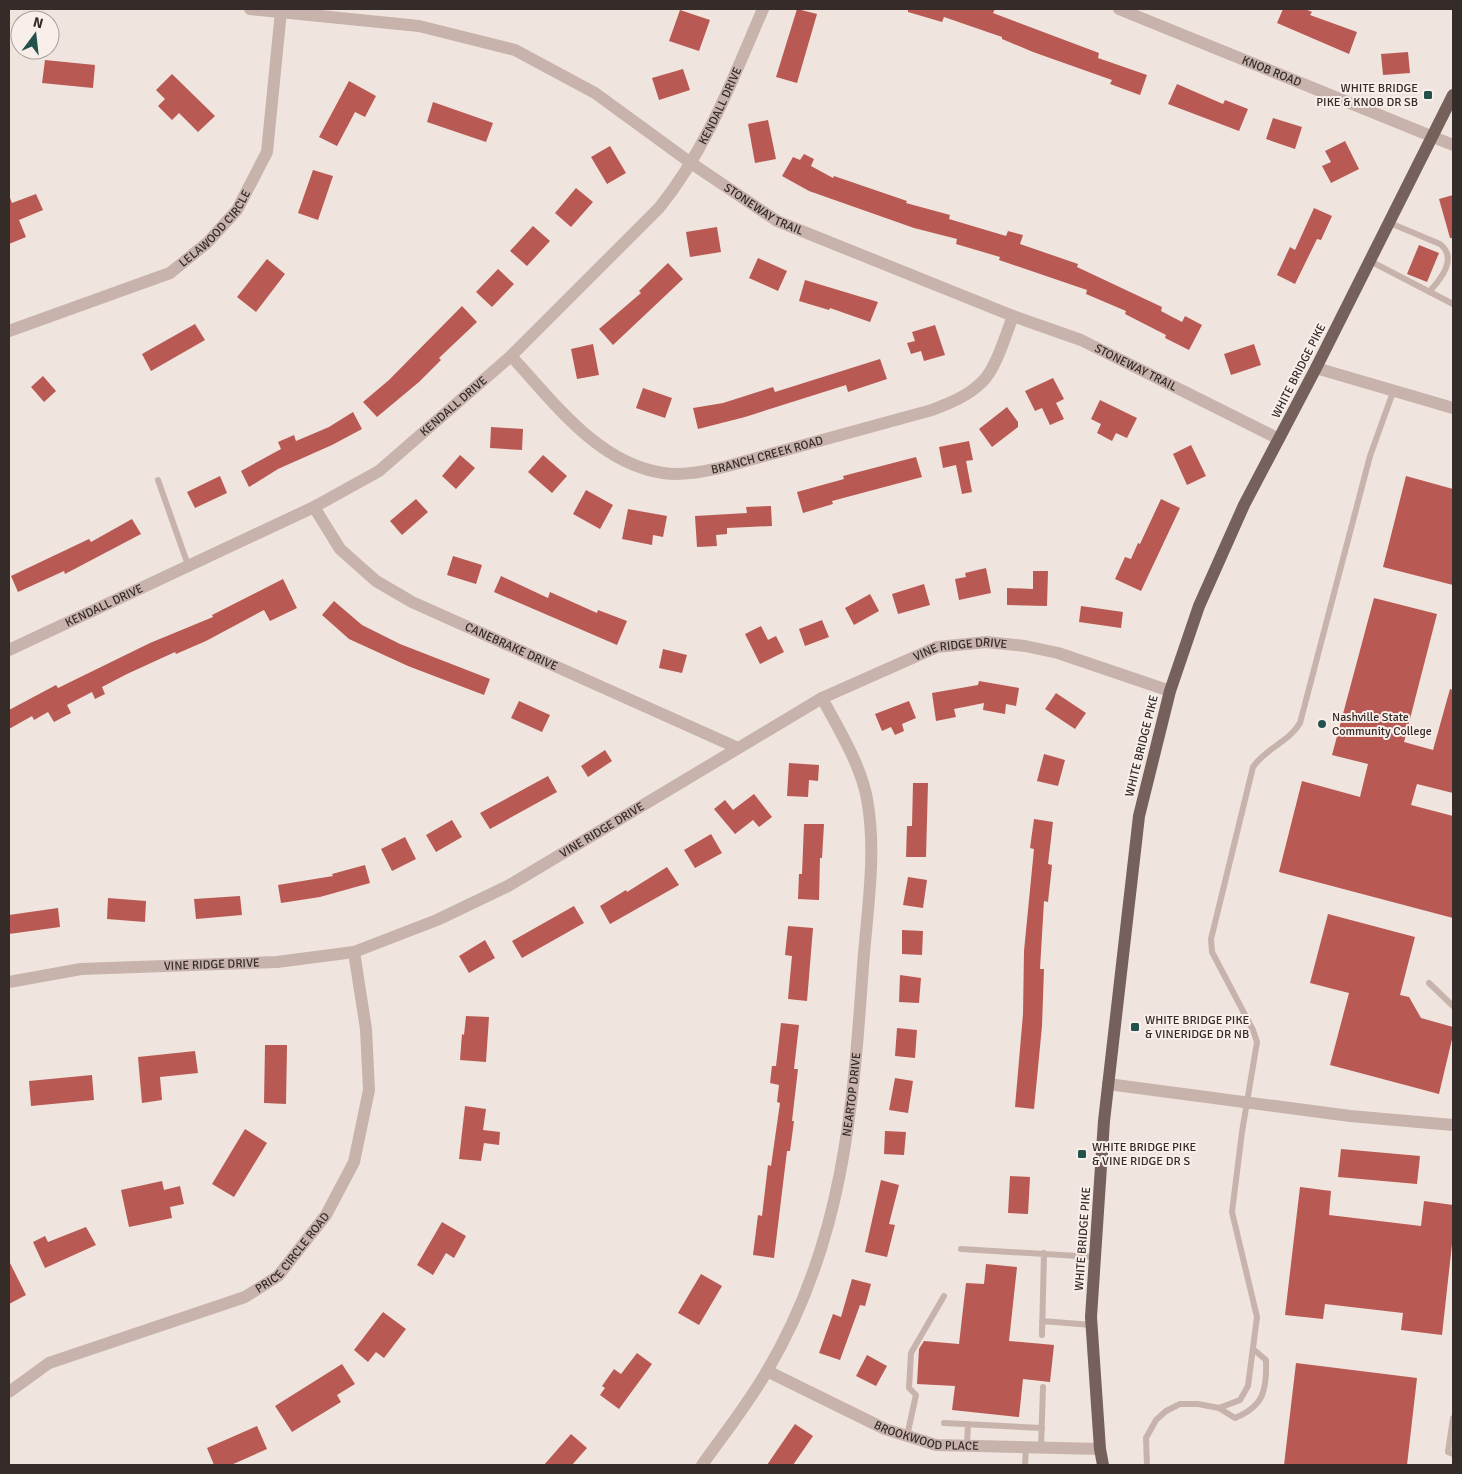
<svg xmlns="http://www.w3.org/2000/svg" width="1462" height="1474" font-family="Signika,sans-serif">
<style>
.building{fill:#b95953}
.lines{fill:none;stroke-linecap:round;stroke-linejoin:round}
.lane{stroke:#c7b3ab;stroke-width:6}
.street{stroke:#c7b3ab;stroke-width:12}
.primary{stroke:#75605c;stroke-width:12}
.poi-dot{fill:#23524d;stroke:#f8efea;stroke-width:2}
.labels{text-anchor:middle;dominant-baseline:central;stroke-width:4;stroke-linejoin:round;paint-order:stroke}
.street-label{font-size:12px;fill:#352b29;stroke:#f8efea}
.poi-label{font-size:12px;fill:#352b29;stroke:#f8efea;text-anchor:start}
</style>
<rect width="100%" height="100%" fill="#f0e4de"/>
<!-- building -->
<path class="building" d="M797 9 817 14 797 83 776 77Z
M908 9H995L993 13 1099 53 1098 58 1147 75 1140 95 1110 84 1112 80 1033 52 1002 39V37L944 17 942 22 908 12Z
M1283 9H1305L1312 12 1310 15 1357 32 1349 54 1277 23Z
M680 10 710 20 699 51 669 41Z
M1408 52 1410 73 1383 75 1381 54Z
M45 60 95 65 93 88 42 83Z
M683 69 690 90 659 100 652 78Z
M172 74 215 116 198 132 179 113 172 120 158 106 165 99 156 90Z
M349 81 376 96 365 117 355 112 337 146 319 137Z
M1177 84 1223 104 1225 100 1248 109 1239 131 1168 104Z
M433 102 493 123 486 142 427 122Z
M1273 118 1302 127 1295 149 1266 139Z
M768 120 776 159 755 163 748 124Z
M1345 141 1359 169 1331 183 1322 166 1331 162 1325 151Z
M610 146 626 173 607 184 591 157Z
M804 154 814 159 811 166 833 178 834 176 907 201 906 203 950 215 949 219 1006 236 1008 231 1023 235 1020 244 1078 264 1077 267 1162 307 1161 311 1182 322 1185 316 1202 325 1189 350 1165 338 1166 335 1125 314 1126 311 1086 294 1087 290 999 260 1000 257 956 244 957 239 914 228 809 191 782 176 793 157 800 160Z
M313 170 333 176 318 220 298 213Z
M576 188 593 202 571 227 555 213Z
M36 194 43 210 19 220 26 237 9 244V195L12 203Z
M1453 195V238H1450L1439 199Z
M1314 208 1332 216 1321 240 1317 239 1295 284 1277 275 1290 247 1295 250Z
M533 226 550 241 527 266 510 251Z
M717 227 721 252 690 257 686 232Z
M1419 245 1439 253 1427 282 1407 274Z
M758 258 787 271 778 291 749 278Z
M267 259 285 274 256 312 237 297Z
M668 263 683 279 613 345 599 329 641 293 639 291Z
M498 269 514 284 492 307 476 292Z
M805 280 878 302 870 322 830 308 829 310 799 301Z
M462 306 477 322 439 358 441 360 419 382 377 417 363 402 389 380Z
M195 324 205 340 151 371 142 354Z
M935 325 945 355 924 361 921 351 911 354 907 343 915 341 912 332Z
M593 344 599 375 577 379 571 349Z
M1254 344 1261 365 1231 375 1224 354Z
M880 359 887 379 848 392 846 385 745 417 698 429 693 408 723 403 773 387 775 392Z
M43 376 56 391 44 402 31 387Z
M1053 378 1064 399 1056 403 1064 419 1050 425 1042 408 1035 411 1025 391Z
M643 388 672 398 665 418 636 408Z
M1100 400 1137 418 1127 438 1116 433 1112 441 1097 433 1101 424 1091 419Z
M1007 407 1018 422V427L992 447 979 429Z
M353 412 362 429 332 445 278 469 249 487 241 471 281 449 278 442 294 435 296 441 329 427Z
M491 427 523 429 522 450 490 448Z
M969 441 973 460 966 461 972 492 962 494 956 465 943 468 939 447Z
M1191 445 1206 476 1187 485 1173 454Z
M460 455 475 468 456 489 442 476Z
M543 455 567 476 552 493 528 472Z
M916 457 922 477 832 501 833 504 803 513 797 492 844 479 843 476Z
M220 476 227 493 195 508 187 492Z
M1406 476 1453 489V585L1383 567Z
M586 490 613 505 600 529 573 514Z
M416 499 428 512 402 535 390 521Z
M1161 499 1180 508 1141 591 1115 579 1125 557 1131 559 1138 543 1140 544Z
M771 506 772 526 727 528V534L716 535 717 546 697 547 695 516 747 513 746 507Z
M628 509 667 516 663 537 653 535 652 545 622 539Z
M132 519 141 534 65 574 64 571 18 592 11 576 89 539 91 542Z
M453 556 482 565 476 584 447 575Z
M986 568 991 593 959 600 955 579 966 577 965 573Z
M1033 571H1048L1047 606 1007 605V588L1033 589Z
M501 576 548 598 550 592 597 613 598 610 627 621 617 645 494 592Z
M283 579 297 608 270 621 264 610 206 641 176 654 175 652 127 674 102 687 105 694 95 699 92 692 67 705 71 713 54 722 48 712 34 720 32 716 9 729V710L56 685 58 688 150 643 213 617 212 615Z
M924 584 930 605 898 614 892 594Z
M870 594 879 611 854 625 845 608Z
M1374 598 1437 614 1404 742 1433 750 1450 689 1453 690V793L1417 784 1411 805 1453 816V918L1279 872 1302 781 1360 797 1368 764 1332 755Z
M334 601 362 625 400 644 490 679 484 695 408 666 349 639 322 615Z
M1081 606 1123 612 1121 628 1079 622Z
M822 620 829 637 805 646 799 629Z
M761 626 768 640 776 636 784 652 760 664 745 634Z
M663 649 687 655 682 673 659 668Z
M979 681 1019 688 1016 706 1006 704 1005 714 983 710 984 703 954 709 956 717 936 721 932 693 978 685Z
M1056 693 1086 713 1075 729 1045 709Z
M519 701 550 715 542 732 511 718Z
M909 701 916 718 902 724 904 731 895 735 891 727 882 731 875 714Z
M605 750 612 761 588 777 581 766Z
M1044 754 1065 760 1058 786 1037 781Z
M789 763 819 765 818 781 809 780 808 797 787 796Z
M548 776 557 792 490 829 480 813Z
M913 783H928L926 857H906L907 826H912Z
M754 794 772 817 759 827 753 820 735 834 714 809 725 800 733 810Z
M1034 819 1053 822 1048 864 1052 865 1048 902 1044 901 1040 969H1044L1042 1026 1034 1109 1015 1107 1023 1014 1024 951 1034 849 1030 848Z
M452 820 462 837 436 852 426 835Z
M804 824H824L822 858H820L819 900 798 899 799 874H802Z
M711 834 722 853 695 868 684 850Z
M405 837 416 859 392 871 381 849Z
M365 865 370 883 320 897 281 903 278 885 333 876 332 874Z
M667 867 679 885 610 924 600 906 626 890 627 892Z
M908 877 927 880 923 908 903 905Z
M240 896 242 915 196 919 194 899Z
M108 898 146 901 145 922 107 919Z
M574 906 584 923 522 958 512 941Z
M58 908 60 927 9 934V915Z
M1328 914 1415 937 1400 995 1409 997 1421 1018 1453 1027V1035L1439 1094 1330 1065 1349 993 1310 983Z
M788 926 813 928 807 1001 788 999 792 956 785 955Z
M902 930 923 931 922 955 902 954Z
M485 940 495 958 469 973 459 956Z
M900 975 921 978 919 1003 899 1002Z
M466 1016 489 1017 486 1062 460 1060 462 1034 464 1035Z
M781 1023 799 1025 794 1069H798L792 1121H794L790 1151H787L774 1258 753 1255 758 1215 762 1216 768 1165 771 1166 780 1103 777 1102 779 1085 770 1083 772 1066H776Z
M897 1028 917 1030 915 1058 895 1056Z
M265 1045H287L286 1104 264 1103Z
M195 1051 198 1073 160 1077 162 1100 142 1103 138 1057Z
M92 1075 94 1100 31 1106 29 1081Z
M895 1078 913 1081 908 1113 889 1110Z
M465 1106 486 1109 483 1130 500 1132 499 1145 484 1143 481 1161 459 1159Z
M245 1129 267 1143 234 1197 212 1184Z
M885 1131 906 1132 904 1155 884 1154Z
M1341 1149 1420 1156 1417 1184 1338 1177Z
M1010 1176 1030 1177 1028 1214 1008 1213Z
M881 1180 899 1185 889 1224 895 1225 887 1257 865 1252Z
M162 1181 164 1190 180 1186 184 1204 170 1207 172 1218 129 1227 121 1190Z
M1300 1187 1331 1191 1329 1215 1421 1226 1424 1201 1453 1205V1235L1442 1335 1401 1330 1403 1313 1325 1304 1323 1319 1285 1315Z
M442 1222 466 1236 454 1258 446 1253 433 1275 417 1265Z
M86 1227 96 1245 45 1268 33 1242 45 1236 48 1242Z
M9 1261 26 1295 9 1304Z
M986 1264 1017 1267 1009 1341 1054 1345 1050 1382 1023 1379 1019 1417 952 1410 955 1386 917 1384 919 1349 924 1341 959 1344 966 1283 984 1284Z
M701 1274 722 1286 699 1325 678 1313Z
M852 1279 871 1284 865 1306 860 1305 840 1360 819 1353 833 1314 841 1317Z
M383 1312 406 1329 384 1358 376 1352 368 1362 354 1350Z
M637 1353 652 1364 619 1409 600 1395 605 1388 602 1386 614 1369 621 1374Z
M867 1355 887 1366 876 1386 856 1376Z
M1296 1363 1417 1378 1407 1465H1284Z
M342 1364 355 1384 337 1395 341 1402 292 1432 275 1406Z
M795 1424 813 1436 793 1465H767Z
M257 1426 267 1449 231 1465H214L207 1448Z
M571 1434 587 1448 572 1465H544Z"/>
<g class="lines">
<!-- lane -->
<path class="lane" d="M1390 223 1440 244C1458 258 1441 279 1429 292
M1370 261 1453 304
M158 480 188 565
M1429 983 1453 1006
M961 1249 1095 1257
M1042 1321 1092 1325
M1042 1335 1044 1253
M1219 1408 1235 1418C1264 1406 1267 1390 1266 1360L1253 1349
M1453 1418 1448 1452 1453 1454
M944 1423 1042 1428
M907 1436 916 1395 909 1388 911 1353 944 1296
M967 1445 968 1424
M1041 1448 1043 1387
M1025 1465 1026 1447
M1147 1465 1146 1438 1156 1420 1166 1411 1180 1404H1198L1219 1408 1240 1400 1248 1386 1257 1317 1232 1212 1242 1132 1257 1042 1253 1030 1212 952 1211 939 1253 767C1266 748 1289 742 1300 723L1370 456 1393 392"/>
<!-- street -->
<g class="street">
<path id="s1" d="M250 9 419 26 515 50 595 93 691 163 777 221 1013 316 1081 340 1279 439"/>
<path id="s2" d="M1119 9 1453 145"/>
<path id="s3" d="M9 331 170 273 207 243 237 210 267 152 281 11"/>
<path id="s4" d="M511 356C554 402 597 463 663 473 684 476 705 471 724 467L932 410C950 403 968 396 982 382 996 369 1006 334 1013 316"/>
<path d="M1316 368 1453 408"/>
<path id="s5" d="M314 507 340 549 376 581 412 602 738 748"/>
<path id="s6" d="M9 650 314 507 379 471 511 356 659 208C707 149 733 78 763 9"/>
<path id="s7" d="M9 982 81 969 277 962 354 952 437 920 508 886 822 698 937 647 986 642 1025 646 1058 653 1170 691"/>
<path d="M1108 1084 1350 1116 1453 1125"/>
<path id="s8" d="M767 1371 885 1429 936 1445 1100 1449"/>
<path id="s9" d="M9 1392 49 1363 245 1297 278 1276 326 1215 354 1162 369 1090 366 1029 354 952"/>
<path id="s10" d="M702 1465C724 1434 748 1404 767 1371 843 1243 853 1110 863 966 867 911 877 853 867 799 861 765 838 728 822 698"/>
</g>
<!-- primary -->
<path class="primary" d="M1103 1465 1100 1449 1091 1317 1104 1121 1139 816 1170 691 1199 606 1244 505 1316 368 1453 95"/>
</g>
<!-- markers -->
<g class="poi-dot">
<rect x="1423" y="90" width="10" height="10" rx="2.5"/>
<circle cx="1322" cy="724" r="5"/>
<rect x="1130" y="1022" width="10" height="10" rx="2.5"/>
<rect x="1077" y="1149" width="10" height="10" rx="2.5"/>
</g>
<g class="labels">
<!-- street labels -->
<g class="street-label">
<text stroke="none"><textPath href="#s2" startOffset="165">KNOB ROAD</textPath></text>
<text stroke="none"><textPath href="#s6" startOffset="915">KENDALL DRIVE</textPath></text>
<text stroke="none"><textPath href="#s1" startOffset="565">STONEWAY TRAIL</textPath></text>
<text stroke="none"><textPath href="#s3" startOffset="235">LELAWOOD CIRCLE</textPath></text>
<text stroke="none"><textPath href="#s1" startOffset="970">STONEWAY TRAIL</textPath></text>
<text transform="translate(1299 371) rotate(-63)">WHITE BRIDGE PIKE</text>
<text stroke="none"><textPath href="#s6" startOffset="510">KENDALL DRIVE</textPath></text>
<text stroke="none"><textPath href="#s4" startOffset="302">BRANCH CREEK ROAD</textPath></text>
<text stroke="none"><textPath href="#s6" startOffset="105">KENDALL DRIVE</textPath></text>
<text stroke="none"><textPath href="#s5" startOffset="248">CANEBRAKE DRIVE</textPath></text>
<text stroke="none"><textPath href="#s7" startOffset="1029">VINE RIDGE DRIVE</textPath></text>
<text transform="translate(1142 746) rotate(-76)">WHITE BRIDGE PIKE</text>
<text stroke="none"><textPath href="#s7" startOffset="624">VINE RIDGE DRIVE</textPath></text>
<text stroke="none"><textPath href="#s7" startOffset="204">VINE RIDGE DRIVE</textPath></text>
<text stroke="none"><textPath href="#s10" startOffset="406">NEARTOP DRIVE</textPath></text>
<text transform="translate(1083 1239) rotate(-86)">WHITE BRIDGE PIKE</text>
<text stroke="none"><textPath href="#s9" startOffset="322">PRICE CIRCLE ROAD</textPath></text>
<text stroke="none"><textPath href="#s8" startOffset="174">BROOKWOOD PLACE</textPath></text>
</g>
<!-- poi labels -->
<g class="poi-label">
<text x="1418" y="88" text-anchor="end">WHITE BRIDGE<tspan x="1418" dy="14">PIKE &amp; KNOB DR SB</tspan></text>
<text x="1332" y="717">Nashville State<tspan x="1332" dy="14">Community College</tspan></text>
<text x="1145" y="1020">WHITE BRIDGE PIKE<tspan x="1145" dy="14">&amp; VINERIDGE DR NB</tspan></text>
<text x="1092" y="1147">WHITE BRIDGE PIKE<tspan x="1092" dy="14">&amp; VINE RIDGE DR S</tspan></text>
</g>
</g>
<!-- border -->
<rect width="1462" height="1474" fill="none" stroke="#352b29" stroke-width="20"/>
<!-- north arrow -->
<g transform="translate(35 35) rotate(15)"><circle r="24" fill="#f8efea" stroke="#aaa19d"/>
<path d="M0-4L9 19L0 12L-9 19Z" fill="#23524d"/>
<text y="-8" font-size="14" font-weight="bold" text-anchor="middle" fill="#352b29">N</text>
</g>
</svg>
